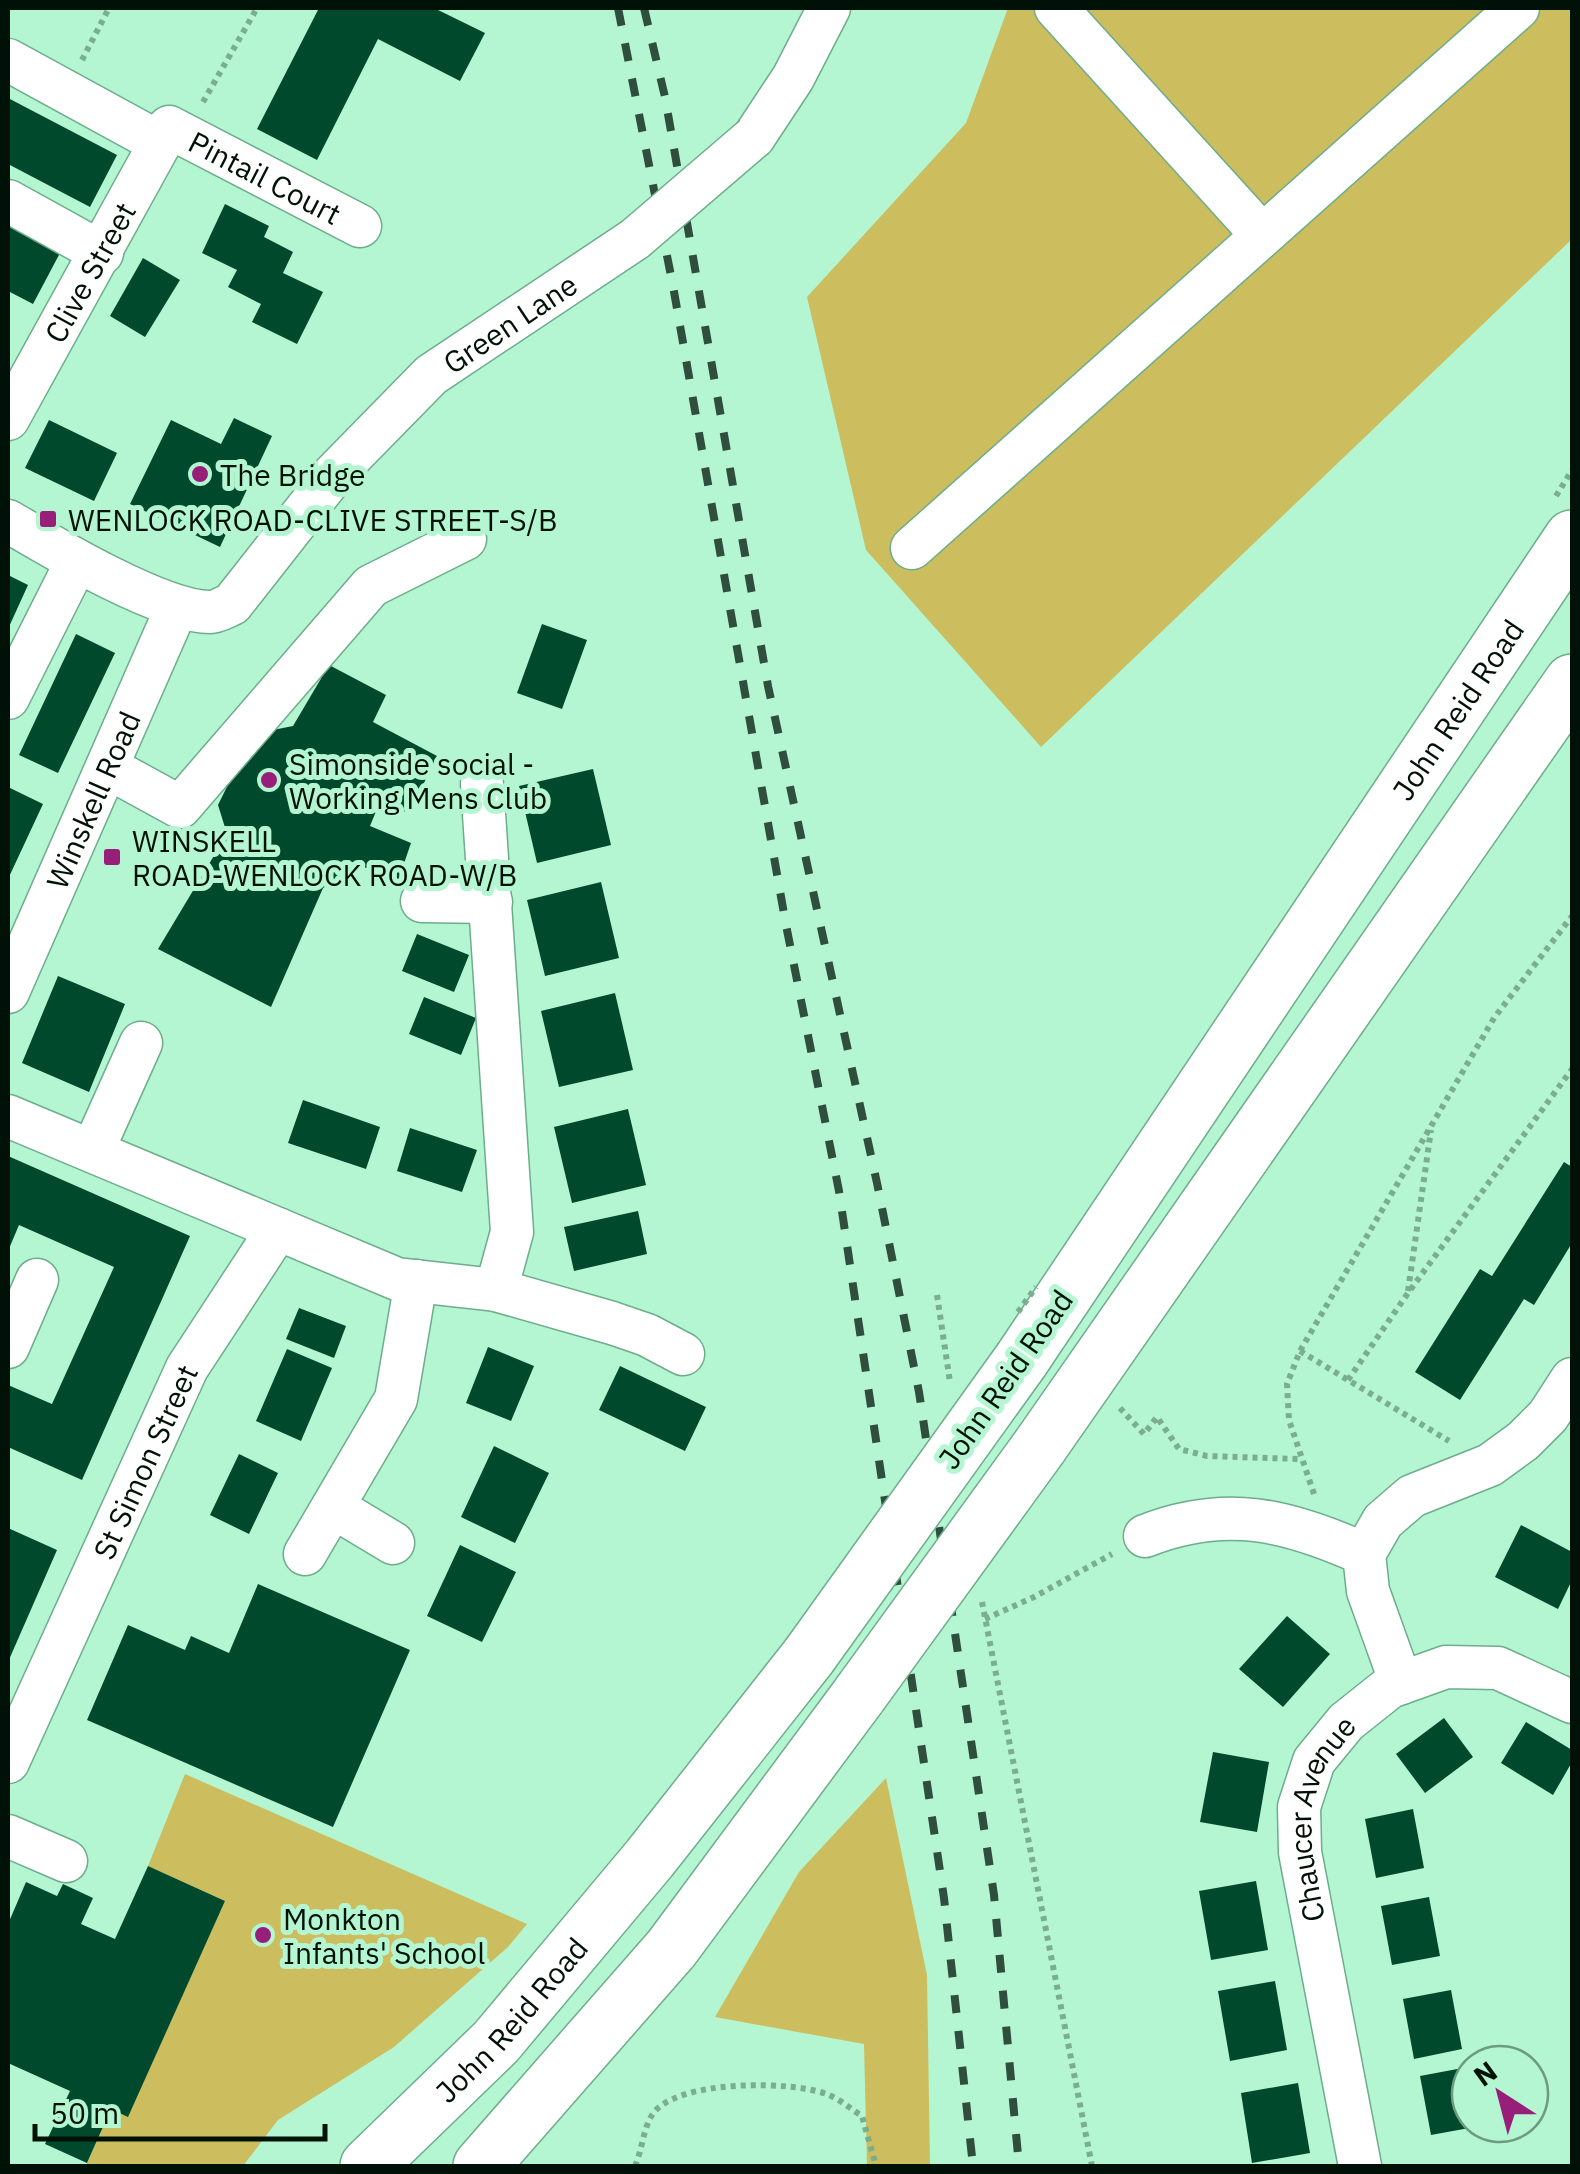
<svg xmlns="http://www.w3.org/2000/svg" width="1580" height="2174" font-family="'IBM Plex Sans',sans-serif">
<style>
.green{fill:#ccbd5f}
.building{fill:#00492d}
.lines{fill:none;stroke-linecap:round;stroke-linejoin:round}
.minor-casing{stroke:#6dad8b;stroke-width:45}
.highway-casing{stroke:#6dad8b;stroke-width:58}
.path{stroke:#7bad91;stroke-width:6;stroke-dasharray:5 5;stroke-linecap:butt}
.minor{stroke:#fff;stroke-width:42}
.highway{stroke:#fff;stroke-width:55}
.rail{stroke:#304e3d;stroke-width:8;stroke-dasharray:18 18;stroke-linecap:butt}
.minor-bridge-casing{stroke:#6dad8b;stroke-width:45;stroke-linecap:butt}
.highway-bridge-casing{stroke:#6dad8b;stroke-width:58;stroke-linecap:butt}
.path-bridge{stroke:#7bad91;stroke-width:6;stroke-dasharray:5 5;stroke-linecap:butt}
.minor-bridge{stroke:#fff;stroke-width:42}
.highway-bridge{stroke:#fff;stroke-width:55}
.poi-dot{fill:#971f7a;stroke:#b4f6d2;stroke-width:4}
.labels{text-anchor:middle;dominant-baseline:central;stroke-width:10;stroke-linejoin:round;paint-order:stroke}
.street-label{font-size:30px;fill:#001207;stroke:#b4f6d2}
.poi-label{font-size:30px;fill:#001207;stroke:#b4f6d2;text-anchor:start}
</style>
<rect width="100%" height="100%" fill="#b4f6d2"/>
<!-- green -->
<path class="green" d="M1008 8H1572V239L1041 747 866 550 807 297 966 123Z
M185 1774 527 1924 508 1947 394 2047 278 2120 243 2166H86L111 2109 128 2116 225 1901 148 1866Z
M886 1778 927 1975 930 2166H867L864 2044 715 2017 799 1872Z"/>
<!-- building -->
<path class="building" d="M319 8H434L485 33 460 81 378 39 317 160 257 129Z
M8 98 117 155 90 207 8 164Z
M225 204 269 226 264 237 293 252 283 273 323 292 297 344 252 322 261 304 228 287 237 270 202 253Z
M8 225 60 253 33 304 8 291Z
M143 258 180 280 145 337 110 316Z
M234 418 272 436 220 547 130 504 171 420 221 444Z
M49 420 117 453 94 501 25 468Z
M8 575 28 585 8 629Z
M542 624 587 640 562 709 517 693Z
M76 634 115 653 58 773 19 755Z
M329 665 386 695 373 722 437 756 410 812 377 809 370 826 411 843 398 881 352 862 346 875 323 888 271 1007 158 949 227 834 218 805 253 734 293 726Z
M593 769 611 845 537 863 519 786Z
M8 787 43 804 8 879Z
M601 882 619 958 545 976 527 900Z
M417 934 469 955 454 992 402 971Z
M58 976 125 1004 89 1092 22 1063Z
M615 993 633 1070 559 1087 541 1011Z
M424 997 476 1018 461 1055 409 1034Z
M303 1100 380 1127 366 1169 288 1143Z
M628 1109 646 1185 572 1203 554 1127Z
M410 1128 477 1150 462 1192 397 1171Z
M8 1156 190 1236 82 1480 8 1447V1385L52 1404 114 1267 19 1225 8 1251Z
M1564 1162 1572 1167V1243L1534 1305 1524 1299 1460 1400 1415 1372 1480 1269 1492 1276Z
M638 1211 647 1254 574 1271 564 1227Z
M299 1308 346 1326 334 1358 286 1339Z
M488 1347 534 1366 511 1421 466 1403Z
M287 1349 332 1368 301 1441 256 1421Z
M620 1366 706 1407 685 1451 599 1410Z
M494 1446 549 1473 515 1543 461 1517Z
M239 1454 278 1473 249 1534 210 1515Z
M1521 1525 1572 1552V1580L1558 1609 1495 1577Z
M8 1528 57 1550 8 1662Z
M460 1545 516 1572 482 1642 427 1616Z
M258 1584 410 1650 333 1827 87 1720 128 1625 185 1650 191 1636 229 1653Z
M1287 1616 1330 1654 1283 1707 1239 1669Z
M1444 1718 1473 1757 1425 1793 1396 1754Z
M1526 1722 1572 1750V1762L1553 1795 1501 1763Z
M1213 1752 1269 1762 1257 1832 1200 1822Z
M1413 1809 1424 1868 1376 1878 1365 1819Z
M148 1866 225 1901 128 2117 111 2109 87 2163 45 2144 70 2091 8 2063V1924L26 1882 57 1896 63 1884 93 1898 81 1924 115 1939Z
M1256 1881 1268 1950 1211 1960 1199 1891Z
M1429 1897 1440 1956 1392 1965 1381 1906Z
M1275 1981 1287 2050 1230 2061 1218 1991Z
M1451 1990 1462 2049 1414 2059 1403 1999Z
M1468 2067 1470 2124 1480 2126 1431 2135 1420 2076Z
M1298 2083 1310 2153 1252 2163 1241 2093Z"/>
<g class="lines">
<defs>
<g id="minor">
<path d="M1056 8 1262 235"/>
<path d="M8 60 160 143"/>
<path d="M754 137 793 78 829 8"/>
<path d="M8 201 102 253"/>
<path id="s1" d="M8 419 169 127 360 226"/>
<path id="s2" d="M8 521C52 547 161 612 210 612 217 612 225 607 232 604L334 474 431 375 635 239"/>
<path d="M912 548 1518 8"/>
<path d="M8 698 77 561"/>
<path d="M107 767 180 807 371 586 465 539"/>
<path d="M482 784 512 1232 496 1290"/>
<path d="M422 901 491 902"/>
<path id="s3" d="M8 992 177 607"/>
<path d="M8 1116 397 1279 496 1290 612 1323 647 1335 683 1354"/>
<path d="M93 1150 141 1043"/>
<path d="M8 1347 37 1280"/>
<path d="M333 1507 393 1543"/>
<path d="M1145 1536C1226 1504 1288 1520 1364 1554"/>
<path d="M305 1554 396 1399 416 1281"/>
<path d="M1401 1683 1368 1591 1364 1554 1383 1521 1412 1496 1490 1465 1523 1441 1548 1416 1572 1379"/>
<path id="s4" d="M8 1762 187 1368 278 1229"/>
<path d="M8 1836 66 1861"/>
<path id="s5" d="M1360 2166 1300 1852 1299 1807 1314 1761 1346 1722 1390 1687 1446 1667 1498 1668 1572 1702"/>
</g>
<g id="highway">
<path id="s6" d="M1022 1359 1572 538"/>
<path d="M1040 1446 1572 682"/>
<path id="s7" d="M368 2166 496 2042 650 1858 809 1656"/>
<path d="M481 2166 671 1949 860 1694"/>
</g>
</defs>
<!-- minor casing -->
<use href="#minor" class="minor-casing"/>
<!-- highway casing -->
<use href="#highway" class="highway-casing"/>
<!-- path -->
<path class="path" d="M82 60 109 8
M203 102 257 8
M1556 496 1572 470
M1408 1291 1431 1130
M937 1295 950 1382
M1300 1351 1449 1441
M1348 1380 1408 1293 1572 1069
M1120 1408 1144 1434 1157 1417 1179 1449 1207 1456 1299 1459
M1314 1494 1289 1420 1287 1384 1300 1351 1494 1018 1572 916
M982 1602 1092 2166
M985 1619 1034 1597 1112 1554
M635 2166C642 2151 643 2129 652 2115 675 2079 794 2080 829 2095 841 2100 852 2110 862 2116L876 2166"/>
<!-- minor -->
<use href="#minor" class="minor"/>
<!-- highway -->
<use href="#highway" class="highway"/>
<!-- rail -->
<path class="rail" d="M618 8 673 286 786 925 839 1191 944 1898 973 2166
M644 8 665 97 768 686 877 1183 919 1392 994 1895 1019 2166"/>
<defs>
<path id="minor-bridge" d="M635 239 754 137"/>
<path id="highway-bridge" d="M809 1656 1022 1359
M860 1694 1040 1446"/>
</defs>
<!-- minor-bridge casing -->
<use href="#minor-bridge" class="minor-bridge-casing"/>
<!-- highway-bridge casing -->
<use href="#highway-bridge" class="highway-bridge-casing"/>
<!-- path-bridge -->
<path class="path-bridge" d="M1018 1312 1036 1287"/>
<!-- minor-bridge -->
<use href="#minor-bridge" class="minor-bridge"/>
<!-- highway-bridge -->
<use href="#highway-bridge" class="highway-bridge"/>
</g>
<!-- markers -->
<g class="poi-dot">
<circle cx="200" cy="474" r="10"/>
<rect x="38" y="509" width="20" height="20" rx="5"/>
<circle cx="269" cy="780" r="10"/>
<rect x="102" y="847" width="20" height="20" rx="5"/>
<circle cx="263" cy="1935" r="10"/>
</g>
<g class="labels">
<!-- street labels -->
<g class="street-label">
<text stroke="none"><textPath href="#s1" startOffset="442">Pintail Court</textPath></text>
<text stroke="none"><textPath href="#s1" startOffset="168">Clive Street</textPath></text>
<text stroke="none"><textPath href="#s2" startOffset="645">Green Lane</textPath></text>
<text stroke="none"><textPath href="#s6" startOffset="782">John Reid Road</textPath></text>
<text stroke="none"><textPath href="#s3" startOffset="210">Winskell Road</textPath></text>
<text transform="translate(1005 1379) rotate(-55)">John Reid Road</text>
<text stroke="none"><textPath href="#s4" startOffset="330">St Simon Street</textPath></text>
<text stroke="none"><textPath href="#s5" startOffset="358">Chaucer Avenue</textPath></text>
<text stroke="none"><textPath href="#s7" startOffset="205">John Reid Road</textPath></text>
</g>
<!-- poi labels -->
<g class="poi-label">
<text x="220" y="474">The Bridge</text>
<text x="68" y="519">WENLOCK ROAD-CLIVE STREET-S/B</text>
<text x="289" y="763">Simonside social -<tspan x="289" dy="34">Working Mens Club</tspan></text>
<text x="132" y="840">WINSKELL<tspan x="132" dy="34">ROAD-WENLOCK ROAD-W/B</tspan></text>
<text x="283" y="1918">Monkton<tspan x="283" dy="34">Infants' School</tspan></text>
</g>
</g>
<!-- border -->
<rect width="1580" height="2174" fill="none" stroke="#001207" stroke-width="20"/>
<!-- north arrow -->
<g transform="translate(1500 2094) rotate(324)"><circle r="48" fill="#b4f6d2" stroke="#6c9b81" stroke-width="2.5"/>
<path d="M0-8L18 38L0 25L-18 38Z" fill="#971f7a"/>
<text y="-15" font-size="28" font-weight="bold" text-anchor="middle" fill="#001207">N</text>
</g>
<!-- scale -->
<path d="M35 2124v15h290v-15" fill="none" stroke="#001207" stroke-width="5"/>
<text x="50" y="2124" font-size="30" fill="#001207" stroke="#b4f6d2" stroke-width="8" paint-order="stroke">50 m</text>
</svg>
